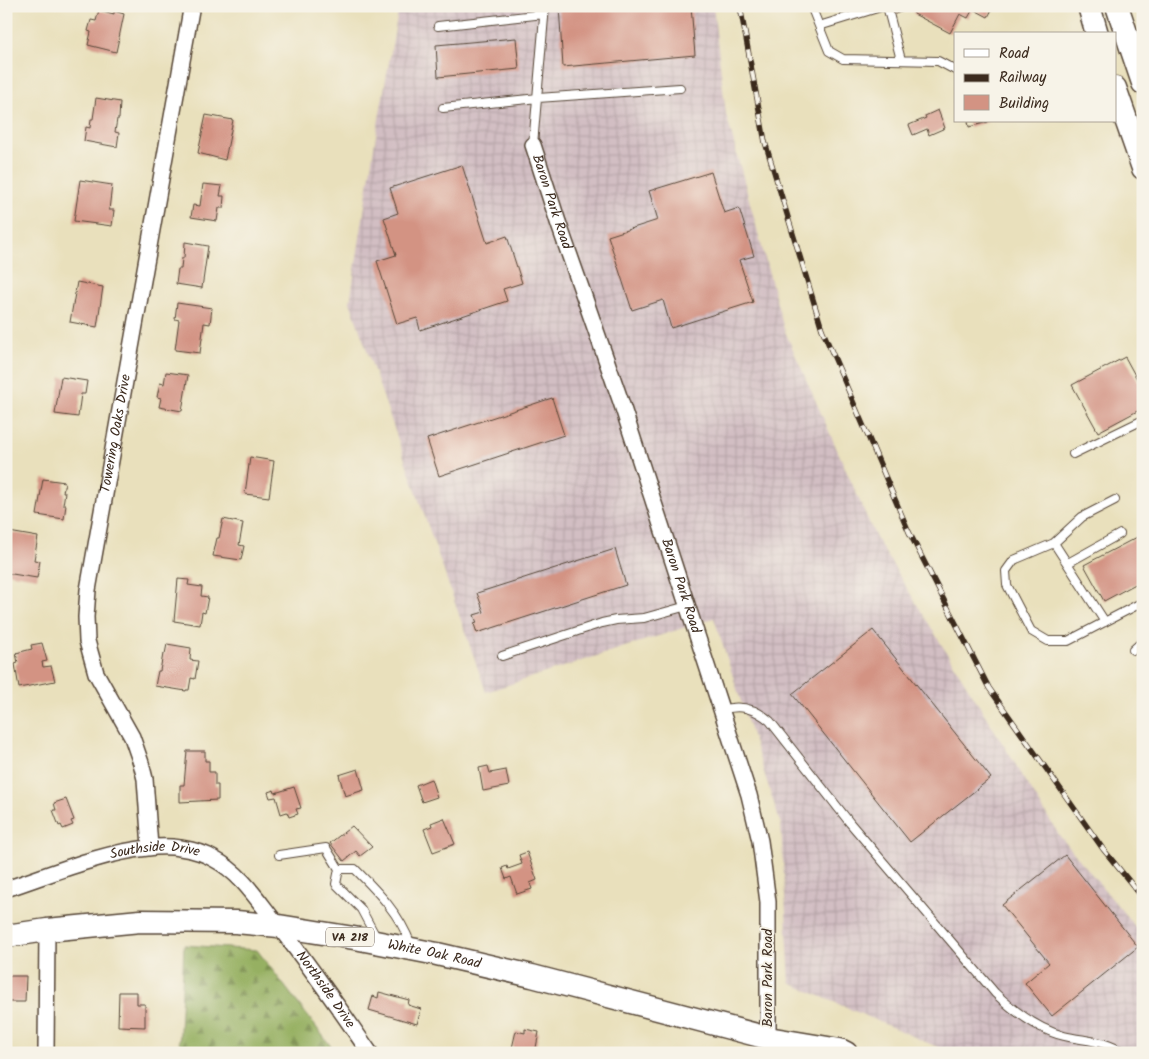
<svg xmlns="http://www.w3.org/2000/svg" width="1149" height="1059" font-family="Kalam,sans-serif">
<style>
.industrial{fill:url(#industrial-grid)}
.forest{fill:url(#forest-firs);stroke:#686d40}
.building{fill:#d39383}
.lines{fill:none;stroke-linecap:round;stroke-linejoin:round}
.service-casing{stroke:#554536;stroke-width:10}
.minor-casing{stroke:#554536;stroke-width:18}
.primary-casing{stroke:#554536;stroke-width:25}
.service{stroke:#fff;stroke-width:8}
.minor{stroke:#fff;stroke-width:15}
.primary{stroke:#fff;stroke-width:22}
.rail-casing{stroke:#3b2a1e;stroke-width:5.5}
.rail{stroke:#f7f3e8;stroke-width:4;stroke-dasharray:11;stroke-linecap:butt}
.labels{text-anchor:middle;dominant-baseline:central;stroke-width:4;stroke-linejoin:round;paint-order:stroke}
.shield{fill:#f7f3e8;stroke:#73665b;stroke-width:1}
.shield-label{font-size:12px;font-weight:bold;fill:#3b2a1e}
.street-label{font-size:14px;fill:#3b2a1e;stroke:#f7f3e8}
</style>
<defs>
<pattern id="industrial-grid" width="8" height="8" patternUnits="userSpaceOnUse" patternTransform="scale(1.25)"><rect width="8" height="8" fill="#d2bec3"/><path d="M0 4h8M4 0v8" fill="none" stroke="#b5a3a7"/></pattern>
<pattern id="forest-firs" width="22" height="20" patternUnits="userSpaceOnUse" patternTransform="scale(1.25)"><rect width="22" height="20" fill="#96b062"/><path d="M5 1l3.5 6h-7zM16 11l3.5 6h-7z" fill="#7c8f50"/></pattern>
</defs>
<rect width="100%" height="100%" fill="#f7f3e8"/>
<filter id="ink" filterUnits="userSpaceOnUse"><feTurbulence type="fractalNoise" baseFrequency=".02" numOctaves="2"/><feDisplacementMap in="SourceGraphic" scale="10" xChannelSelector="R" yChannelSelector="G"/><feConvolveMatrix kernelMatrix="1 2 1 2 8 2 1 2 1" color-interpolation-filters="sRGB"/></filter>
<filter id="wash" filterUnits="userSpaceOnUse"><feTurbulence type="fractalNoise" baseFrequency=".0096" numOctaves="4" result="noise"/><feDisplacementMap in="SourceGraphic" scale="20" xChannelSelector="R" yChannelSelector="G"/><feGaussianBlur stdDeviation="1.12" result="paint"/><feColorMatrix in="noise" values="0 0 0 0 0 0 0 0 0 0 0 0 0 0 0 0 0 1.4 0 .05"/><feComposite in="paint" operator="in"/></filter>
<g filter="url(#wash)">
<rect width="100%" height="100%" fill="#e9e0bc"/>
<!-- industrial -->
<path class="industrial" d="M399 6H713L726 114 784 329 876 538 1059 835 1143 936V1053H951L790 983 781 825 714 618 486 692 350 302 374 147Z"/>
<!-- forest -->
<path class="forest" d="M184 945 257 950 336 1053H179Z"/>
<g id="blocks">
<!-- building -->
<path class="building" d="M559 6H691L695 55 563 67Z
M892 6H994L988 17 973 9 968 18 960 14 950 33 914 14 913 8 895 14Z
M99 10 114 14V11L124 14 116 52 88 45 91 32 88 31 91 20 96 21Z
M516 38 519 69 438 77 436 45Z
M96 98 120 102 119 119H117L115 132 119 133 117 147 84 141 86 127 90 128 91 119H93Z
M938 110 945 128 929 135 927 129 913 135 909 125 926 118 925 116Z
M206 115 233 120 225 160 198 153Z
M968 121H988V122L969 127Z
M462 165 487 243 507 236 522 283 503 289 507 301 420 330 417 318 397 324 377 261 396 255 384 218 398 213 390 188Z
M711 172 724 213 739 208 754 256 739 260 753 302 671 328 663 300 632 310 608 236 658 220 649 191Z
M80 180 112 185 109 210H114L112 226 74 221Z
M203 184 222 186 220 196H224L223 208H219L217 221 191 217 193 205 200 206Z
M185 242 208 246 202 288 176 284 178 269H181L182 258H184Z
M77 282 103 287 97 327 70 322Z
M177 303 212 308 210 324 204 323 200 353 175 350 179 320 175 319Z
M1125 357 1143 390V408L1098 432 1072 385Z
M166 372 188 375 182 411 159 407 161 398 157 397 160 383 164 384Z
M61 377 87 381 85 394H81L78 417 55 414Z
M552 398 564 435 439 476 427 439Z
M250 457 274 461 269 497 245 494Z
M43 479 65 482 63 492H65L63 505H66L64 519 37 515Z
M223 519 243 523 239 545 244 546 241 560 213 556 217 538H219Z
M9 532 38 537 34 560 40 561 37 578 6 573V550Z
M1143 534V580L1104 601 1084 565Z
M615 549 626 585 477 633 474 624 477 623 474 615 484 612 477 593Z
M178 579 189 580 188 585 202 587 201 596 208 597 205 613 202 612 200 625 174 621Z
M873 630 991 778 910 842 792 694Z
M42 643 47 661 42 662 43 667 51 666 55 681 19 688 15 664 18 663 16 653 32 649 31 645Z
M167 644 191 648 190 660 198 661 195 679 191 678 189 690H186V691L155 686 158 671H160L163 654H165Z
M187 751H205V761H209V772H215V785H218V800L180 802V785H184Z
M488 766 490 773 506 770 509 786 483 791 479 768Z
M358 769 364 790 345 796 339 775Z
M431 779 437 797 422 802 416 785Z
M294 787 301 808 296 809 298 814 289 817 287 812 281 814 276 797 270 798 268 792 274 790 275 793Z
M66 799 74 820 71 821 73 825 63 829 61 825 59 826 53 810H56L54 803Z
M444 818 455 844 433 852 424 829 432 826 431 823Z
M352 826 372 847 360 856 356 851 344 861 330 843Z
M527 852 537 880 530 883 532 889 517 894 511 877 506 879 502 868 507 866 508 869 522 864 519 855Z
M1065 855 1138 947 1052 1016 1025 983 1049 963 1002 905Z
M7 976H26L25 1002H7Z
M119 992H137V1004H145V1027L118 1026Z
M379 992 409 1000 408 1005 421 1009 417 1024 369 1010 373 996 378 998Z
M525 1029 539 1032 535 1053H520L521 1050 512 1048 516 1031 525 1033Z"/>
</g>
</g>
<g filter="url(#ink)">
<use href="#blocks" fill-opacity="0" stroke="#554536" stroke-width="1"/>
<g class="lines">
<defs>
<path id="service" d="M811 6 829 51 843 59 938 61 955 70
M887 6 901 60
M438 26 544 14
M819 26 884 6
M443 108 538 98 680 88
M533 145 545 6
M1073 454 1143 420
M1054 543 1082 517 1115 500
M1068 563 1120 534
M1105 622 1054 543 1014 560 1006 571 1007 585 1031 631 1048 641H1068L1143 602
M1133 650 1143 641
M502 656 602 623 616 620 644 618 687 606
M721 710C740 704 755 708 770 721L850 823 995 993C1015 1012 1037 1029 1064 1036 1084 1041 1106 1040 1123 1053
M279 855 326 848 339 869
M376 937 361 909 336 884 339 869H355C378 892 400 914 411 945"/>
<g id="minor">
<path id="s1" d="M533 145 558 222 621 402 749 795 760 841 768 902V1038"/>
<path id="s2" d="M150 847 145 779 141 763 132 737 96 673 87 641 86 617 88 590 191 10"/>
<path id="s3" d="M6 889C52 874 100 853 148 848 168 845 196 848 214 859 239 872 255 896 272 918 307 961 338 1007 370 1053"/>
<path d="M46 1053 47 930"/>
</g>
<g id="primary">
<path d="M1089 6 1097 34"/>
<path d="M1117 6 1143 83"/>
<path d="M1115 88 1143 168"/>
<path id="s4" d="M6 936 47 930 140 921 236 922 279 926 360 939 437 954 532 976 768 1038 840 1050 846 1053"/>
</g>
</defs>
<!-- service casing -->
<use href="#service" class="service-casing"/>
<!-- minor casing -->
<use href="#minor" class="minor-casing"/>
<!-- primary casing -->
<use href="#primary" class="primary-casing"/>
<!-- service -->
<use href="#service" class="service"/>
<!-- minor -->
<use href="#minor" class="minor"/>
<!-- primary -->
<use href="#primary" class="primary"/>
<defs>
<path id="rail" d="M740 6 765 142 822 329 909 532 989 688 1103 849 1143 898"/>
</defs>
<!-- rail casing -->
<use href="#rail" class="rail-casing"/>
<!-- rail -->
<use href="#rail" class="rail"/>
</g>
</g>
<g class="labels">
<!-- shield labels -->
<rect class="shield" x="326" y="927.5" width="48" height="19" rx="4"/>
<g class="shield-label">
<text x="350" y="937">VA 218</text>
</g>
<!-- street labels -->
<g class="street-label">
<text stroke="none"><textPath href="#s1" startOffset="60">Baron Park Road</textPath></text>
<text stroke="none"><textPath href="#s2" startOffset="429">Towering Oaks Drive</textPath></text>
<text stroke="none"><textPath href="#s1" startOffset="465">Baron Park Road</textPath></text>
<text stroke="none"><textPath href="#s3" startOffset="155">Southside Drive</textPath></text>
<text stroke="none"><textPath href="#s4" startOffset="432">White Oak Road</textPath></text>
<text transform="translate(768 978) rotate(-90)">Baron Park Road</text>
<text stroke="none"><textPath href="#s3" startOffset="389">Northside Drive</textPath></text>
</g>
</g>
<!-- margin -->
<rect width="1149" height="1059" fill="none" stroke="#f7f3e8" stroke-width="25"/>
<!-- legend -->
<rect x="954" y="32" width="162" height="90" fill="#f7f3e8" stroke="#aca397"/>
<rect x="964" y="49" width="25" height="8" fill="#ffffff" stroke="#aca397"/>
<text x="999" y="58" font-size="15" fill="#3b2a1e">Road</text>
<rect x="964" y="74" width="25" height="8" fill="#3b2a1e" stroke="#aca397"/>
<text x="999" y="82" font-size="15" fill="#3b2a1e">Railway</text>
<rect x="964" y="95" width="25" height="15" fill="#d39383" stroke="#aca397"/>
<text x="999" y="108" font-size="15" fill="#3b2a1e">Building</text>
</svg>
